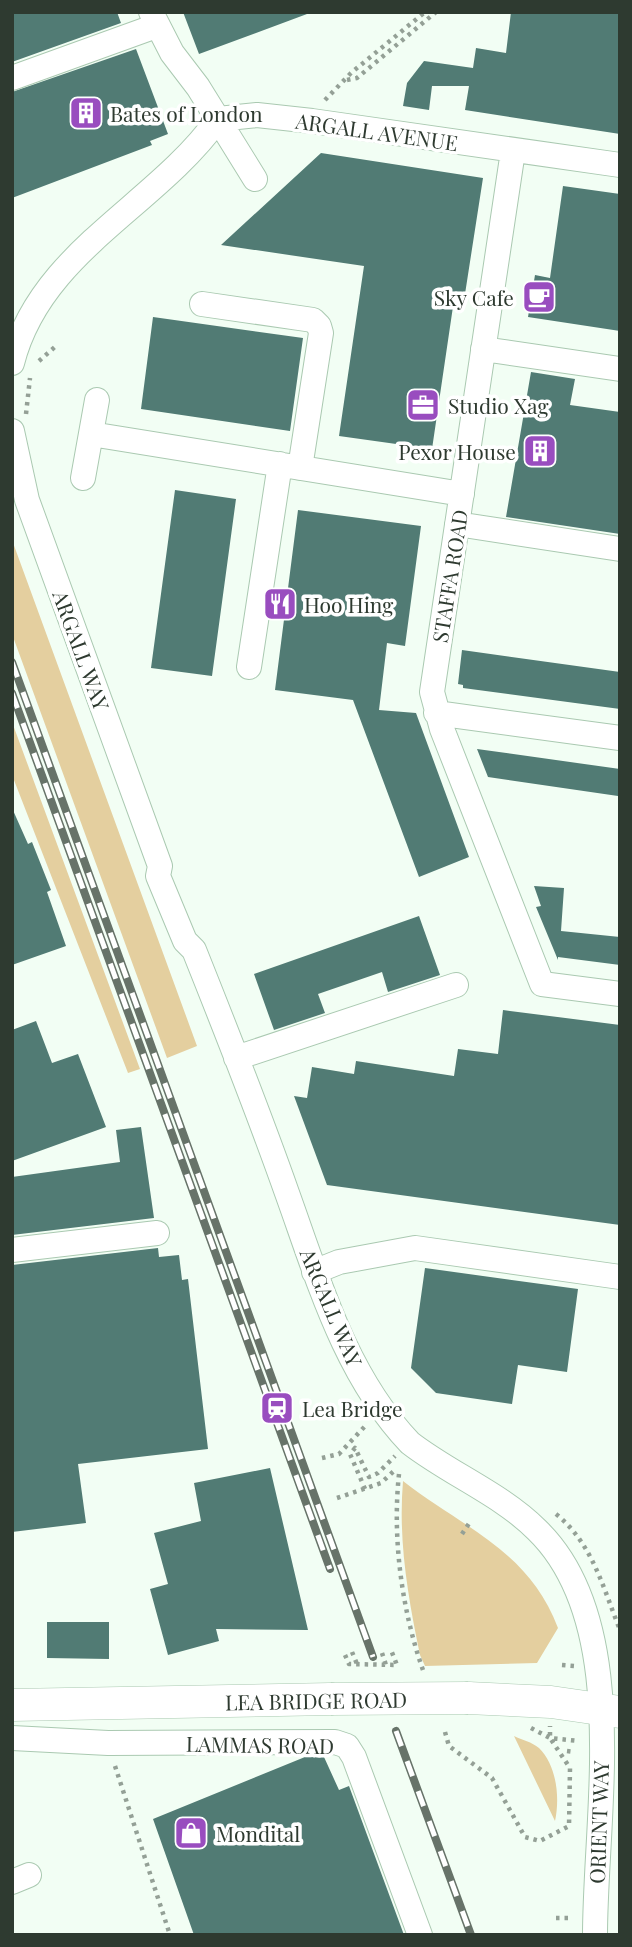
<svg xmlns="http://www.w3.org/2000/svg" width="632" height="1947" font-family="'Playfair Display',serif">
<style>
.green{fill:#e4cf9f}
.building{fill:#517b74}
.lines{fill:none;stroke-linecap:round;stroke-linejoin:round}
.minor-casing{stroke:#aac9b1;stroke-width:26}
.major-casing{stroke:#aac9b1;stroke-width:33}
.path{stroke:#94a096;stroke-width:4.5;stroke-dasharray:3.5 5;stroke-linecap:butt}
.minor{stroke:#fff;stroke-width:24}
.major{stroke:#fff;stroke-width:32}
.rail-casing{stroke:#677369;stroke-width:8}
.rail{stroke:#fff;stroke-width:5;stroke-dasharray:16;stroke-linecap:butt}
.major-bridge-casing{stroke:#aac9b1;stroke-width:33;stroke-linecap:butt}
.major-bridge{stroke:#fff;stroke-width:32}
.labels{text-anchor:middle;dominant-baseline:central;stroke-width:7;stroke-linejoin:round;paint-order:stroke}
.poi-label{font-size:21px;fill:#2e3a30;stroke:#fff;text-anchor:start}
.street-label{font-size:21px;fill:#2e3a30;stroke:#fff}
</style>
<rect width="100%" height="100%" fill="#f2fef4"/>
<!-- green -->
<path class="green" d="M12 540 197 1046 167 1058 12 634Z
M12 722 140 1069 128 1073 12 775Z
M403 1481C463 1528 529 1550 558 1628L537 1663 425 1666 420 1655C408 1597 398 1541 403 1481Z
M514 1736C522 1740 532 1742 539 1748 557 1766 560 1798 555 1821Z"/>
<!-- building -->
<path class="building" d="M12 12H117L121 23 12 62Z
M183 12H307V14L199 54Z
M511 12H620V134L465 110 469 86H432L429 110 403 106 407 83 424 61 473 68 476 48 506 53Z
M136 49 168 134 150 141 152 145 12 198V92Z
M321 153 483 178 465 294 455 293 432 449 339 436 364 266 221 245Z
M563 186 620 194V331L528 317 535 275 550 278Z
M153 317 303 338 290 431 141 409Z
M531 372 575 379 570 405 620 412V534L506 517Z
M175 490 236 499 212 676 151 668Z
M298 510 421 526 405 646 387 643 379 710 416 713 469 857 419 877 353 700 275 690Z
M462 650 620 672V709L463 688V685L458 684Z
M477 749 620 769 618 796 488 777Z
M12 808 28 844 32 842 51 890 47 892 66 946 12 965Z
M534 886 564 888 561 931 620 937V965L558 957V960L536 907 541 906Z
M419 916 440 975 388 992 382 972 318 994 325 1013 274 1030 254 974Z
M503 1010 620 1025V1225L327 1185 294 1096 307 1098 312 1067 354 1074 356 1061 454 1076 458 1049 498 1054Z
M36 1021 52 1063 78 1054 106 1127 12 1161V1030Z
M141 1127 154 1218 12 1235V1177L120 1162 116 1130Z
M158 1248 159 1257 179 1255 182 1280 188 1279 208 1449 78 1464 86 1523 12 1532V1265Z
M425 1268 578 1289 567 1372 518 1365 512 1404 436 1393 411 1368Z
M270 1468 308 1630 216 1629 219 1641 168 1655 150 1589 168 1584 154 1533 201 1521 194 1483Z
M47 1622H109V1659L47 1658Z
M305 1757H324L339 1790 349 1786 404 1935H194L153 1819Z"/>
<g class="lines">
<defs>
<path id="minor" d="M151 12 172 53 198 87 255 179
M12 78 156 26
M218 119 257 115 312 121 620 165
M513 151 432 692 442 729 542 984 620 994
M202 304 313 320 319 326 321 333 300 468
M483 349 620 369
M12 363C40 252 155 207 218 119
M12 431 27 500 160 866 158 876 185 941 194 950C226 1030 258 1111 287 1193 318 1279 345 1375 410 1443 450 1474 501 1494 537 1530 632 1622 595 1814 595 1935
M91 434 462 494
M83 478 97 400
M457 524 620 549
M249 667 280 464
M436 713 620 738
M236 1058 456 985
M12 1250 157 1233
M314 1272 339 1262 415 1248 620 1277
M12 1738 108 1743 335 1742 347 1746 354 1757 420 1935
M12 1882 29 1875"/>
<path id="major" d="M468 1698 551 1702 620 1712
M12 1705 331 1699"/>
</defs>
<!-- minor casing -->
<use href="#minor" class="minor-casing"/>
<!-- major casing -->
<use href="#major" class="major-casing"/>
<!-- path -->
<path class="path" d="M347 80 357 78 436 12
M325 100 351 73 425 12
M39 361 56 346
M26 414 30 378
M322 1458 339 1454 367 1424
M399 1474C392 1539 402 1612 424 1673
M365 1489 350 1454 355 1448 369 1477 378 1473 395 1456
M337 1498 381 1483 395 1470
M556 1514C593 1544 603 1588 620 1630
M462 1534 470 1522
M352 1652 357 1664
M382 1653 386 1665
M345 1655 349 1664 397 1665 391 1650
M562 1665 575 1666
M531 1728 550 1738 579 1741
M445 1732 449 1746 492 1778 525 1837 540 1841 569 1826 570 1768 550 1738V1726
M567 1751 575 1752
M115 1766 170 1935
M556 1918H573"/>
<!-- minor -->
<use href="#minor" class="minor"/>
<!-- major -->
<use href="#major" class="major"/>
<defs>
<path id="rail" d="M12 662 373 1657
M12 693 330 1569
M396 1731 471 1935"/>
</defs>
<!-- rail casing -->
<use href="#rail" class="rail-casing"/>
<!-- rail -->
<use href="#rail" class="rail"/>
<defs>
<path id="major-bridge" d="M331 1699 468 1698"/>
</defs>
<!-- major-bridge casing -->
<use href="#major-bridge" class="major-bridge-casing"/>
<!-- major-bridge -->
<use href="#major-bridge" class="major-bridge"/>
</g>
<!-- icons -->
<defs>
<symbol id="building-square" viewBox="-11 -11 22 22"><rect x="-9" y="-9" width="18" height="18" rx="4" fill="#994dbf" stroke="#fff"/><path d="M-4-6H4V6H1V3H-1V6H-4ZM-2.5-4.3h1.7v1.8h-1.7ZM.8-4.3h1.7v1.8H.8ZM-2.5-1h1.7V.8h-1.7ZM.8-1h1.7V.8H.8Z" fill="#fff"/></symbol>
<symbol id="cafe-square" viewBox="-11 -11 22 22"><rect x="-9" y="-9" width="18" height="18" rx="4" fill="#994dbf" stroke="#fff"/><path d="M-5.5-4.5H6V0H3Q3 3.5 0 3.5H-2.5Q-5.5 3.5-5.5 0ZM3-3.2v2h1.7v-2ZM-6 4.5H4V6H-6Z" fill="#fff"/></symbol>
<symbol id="office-square" viewBox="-11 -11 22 22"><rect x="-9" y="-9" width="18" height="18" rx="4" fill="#994dbf" stroke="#fff"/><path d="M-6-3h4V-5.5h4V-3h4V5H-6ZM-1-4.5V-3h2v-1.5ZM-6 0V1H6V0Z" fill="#fff"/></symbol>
<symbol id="restaurant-square" viewBox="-11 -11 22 22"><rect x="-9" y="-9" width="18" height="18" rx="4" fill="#994dbf" stroke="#fff"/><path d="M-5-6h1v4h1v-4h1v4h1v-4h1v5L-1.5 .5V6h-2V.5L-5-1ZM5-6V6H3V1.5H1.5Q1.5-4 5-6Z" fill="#fff"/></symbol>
<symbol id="station-square" viewBox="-11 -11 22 22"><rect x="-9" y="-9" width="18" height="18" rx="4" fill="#994dbf" stroke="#fff"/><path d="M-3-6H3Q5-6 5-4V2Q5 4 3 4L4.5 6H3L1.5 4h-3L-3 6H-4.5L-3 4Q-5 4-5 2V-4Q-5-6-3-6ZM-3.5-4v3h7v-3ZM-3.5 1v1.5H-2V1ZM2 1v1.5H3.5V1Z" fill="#fff"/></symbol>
<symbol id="shop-square" viewBox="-11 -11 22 22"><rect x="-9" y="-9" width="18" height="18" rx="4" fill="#994dbf" stroke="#fff"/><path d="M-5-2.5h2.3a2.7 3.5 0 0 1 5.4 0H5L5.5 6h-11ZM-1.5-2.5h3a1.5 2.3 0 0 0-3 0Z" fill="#fff"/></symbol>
</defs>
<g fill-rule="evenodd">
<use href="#building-square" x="67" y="94" width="38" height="38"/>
<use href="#cafe-square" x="520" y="278" width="38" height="38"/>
<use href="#office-square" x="404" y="386" width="38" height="38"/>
<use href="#building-square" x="521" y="432" width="38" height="38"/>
<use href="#restaurant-square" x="261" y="585" width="38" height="38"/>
<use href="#station-square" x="258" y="1389" width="38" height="38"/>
<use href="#shop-square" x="172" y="1814" width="38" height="38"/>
</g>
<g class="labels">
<!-- poi labels -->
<g class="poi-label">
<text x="110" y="113">Bates of London</text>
<text x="514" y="297" text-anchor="end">Sky Cafe</text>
<text x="448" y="405">Studio Xag</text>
<text x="516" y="451" text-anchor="end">Pexor House</text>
<text x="304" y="604">Hoo Hing</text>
<text x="302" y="1408">Lea Bridge</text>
<text x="216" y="1833">Mondital</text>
</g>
<!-- street labels -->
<g class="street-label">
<text transform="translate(377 131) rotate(8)">ARGALL AVENUE</text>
<text transform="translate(449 576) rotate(-81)">STAFFA ROAD</text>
<text transform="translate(82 650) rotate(70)">ARGALL WAY</text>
<text transform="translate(332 1307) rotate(67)">ARGALL WAY</text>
<text transform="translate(316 1700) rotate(-1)">LEA BRIDGE ROAD</text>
<text transform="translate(260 1744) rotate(1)">LAMMAS ROAD</text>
<text transform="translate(598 1822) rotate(-88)">ORIENT WAY</text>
</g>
</g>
<!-- border -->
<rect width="632" height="1947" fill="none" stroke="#2e3a30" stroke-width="28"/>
</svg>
